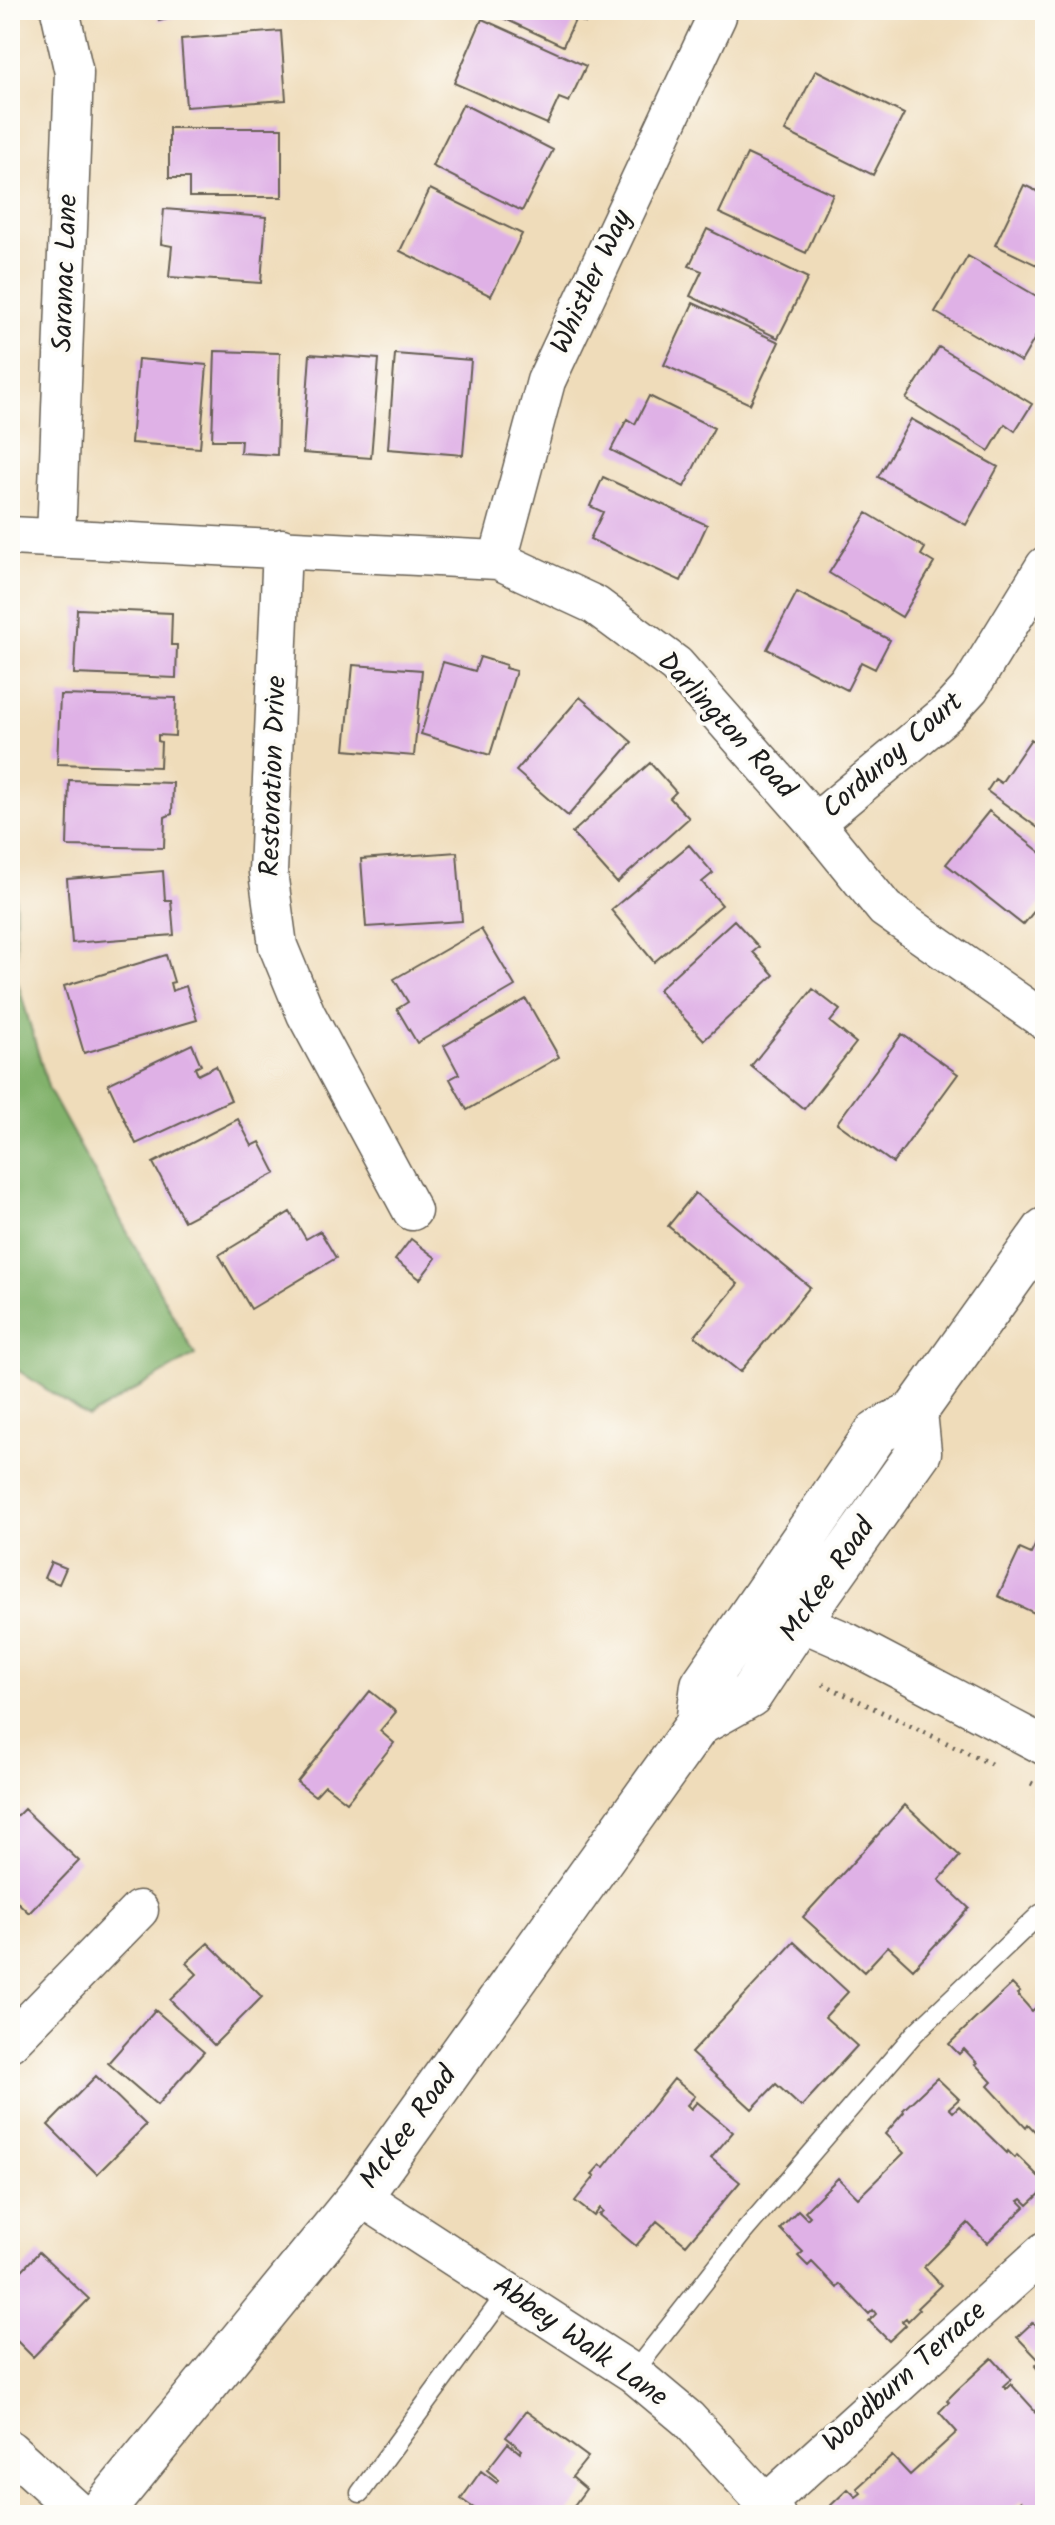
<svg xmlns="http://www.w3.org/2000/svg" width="1055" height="2525" font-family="Kalam,sans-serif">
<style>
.forest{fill:#82b26c;stroke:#4f6744;stroke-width:2}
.building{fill:#dfb1e6}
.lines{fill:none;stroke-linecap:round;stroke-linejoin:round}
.service-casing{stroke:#665f53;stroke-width:21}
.minor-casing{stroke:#665f53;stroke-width:41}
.tertiary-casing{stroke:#665f53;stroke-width:47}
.path{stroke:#665f53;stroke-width:5;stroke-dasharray:2 6;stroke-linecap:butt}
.service{stroke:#fff;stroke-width:18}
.minor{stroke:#fff;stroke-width:38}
.tertiary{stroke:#fff;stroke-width:44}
.labels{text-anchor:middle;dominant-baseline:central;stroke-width:8;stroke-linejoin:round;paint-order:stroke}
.street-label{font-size:28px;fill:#1c1c1c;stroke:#fdfcf7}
</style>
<rect width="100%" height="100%" fill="#fdfcf7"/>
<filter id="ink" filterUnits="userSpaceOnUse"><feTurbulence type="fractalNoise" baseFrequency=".0125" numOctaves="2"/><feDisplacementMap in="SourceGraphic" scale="16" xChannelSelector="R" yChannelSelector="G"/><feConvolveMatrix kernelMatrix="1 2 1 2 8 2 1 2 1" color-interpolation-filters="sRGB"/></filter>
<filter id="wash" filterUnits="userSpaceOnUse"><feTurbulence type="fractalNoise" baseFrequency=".006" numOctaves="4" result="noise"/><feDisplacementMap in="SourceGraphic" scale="32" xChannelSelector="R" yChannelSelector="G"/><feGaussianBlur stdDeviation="1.8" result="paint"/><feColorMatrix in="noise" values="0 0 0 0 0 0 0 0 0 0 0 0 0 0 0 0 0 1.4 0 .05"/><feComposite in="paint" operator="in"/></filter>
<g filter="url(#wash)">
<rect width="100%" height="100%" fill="#efdcba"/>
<!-- forest -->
<path class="forest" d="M10 801H13L17 980 49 1090 195 1355 88 1417 10 1365Z"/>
<g id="blocks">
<!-- building -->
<path class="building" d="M157 10H201V11L159 21Z
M486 10H591L585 23 576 18 563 46Z
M482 19 586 66 569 102 559 98 547 124 454 83Z
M281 31 286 100 186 107 181 39Z
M816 70 904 114 873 175 785 131Z
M463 104 553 150 522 211 432 166Z
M169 128H282V197H189V178H169Z
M747 154 833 194 806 253 719 213Z
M1024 185 1045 195V269L995 245Z
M430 189 522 234 491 296 400 251Z
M164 209 266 217 261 283 169 277 172 246 161 244Z
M707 229 808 278 778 338 690 296 702 271 689 266Z
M968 256 1045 301V335L1039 331 1021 362 935 312Z
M693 303 779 342 750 404 664 365Z
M939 347 1032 404 1015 431 1005 424 989 451 906 399Z
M215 351 280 353 277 455 240 453 241 440H212Z
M310 354 379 359 371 458 303 453Z
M395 354 471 360 463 455 388 449Z
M138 359 207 365 200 448 131 443Z
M649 396 714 428 684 487 611 450 627 419 635 424Z
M911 419 998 467 966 525 878 477Z
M603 477 707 525 681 581 590 539 603 512 590 506Z
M867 513 925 548 921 555 934 563 902 617 829 573Z
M797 592 890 640 875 669 861 662 847 690 767 649Z
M77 609 172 613 171 645H177L176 678 74 674Z
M480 657 506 665 505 668 516 671 490 755 421 734 443 662 475 671Z
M353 665 422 670 414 756 345 750Z
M60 695 176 698 175 736 158 735V741L161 742 160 767 57 764Z
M580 697 632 742 568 816 516 771Z
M1031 739 1045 749V833L987 791 995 779 1001 783Z
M650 763 676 792 670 798 689 818 617 883 572 833Z
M69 780 173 783 172 814 165 817 164 848 67 846Z
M989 811 1045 856V898L1023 925 946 864Z
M689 845 713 873 702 882 722 905 654 962 611 910Z
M457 852 462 921 366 927 361 859Z
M163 871 165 900H171L174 935 72 943 67 879Z
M734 920 759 947 753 952 774 975 704 1040 658 990Z
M481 929 515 986 417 1043 397 1009 408 1002 394 979Z
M166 955 174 982 170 983 172 991 186 986 197 1020 84 1053 64 986Z
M813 989 840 1010 830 1022 856 1043 804 1109 751 1066Z
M526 999 559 1057 467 1110 450 1079 459 1074 444 1046Z
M902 1034 958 1074 893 1163 837 1123Z
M192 1044 201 1065 195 1068 198 1075 216 1066 231 1100 136 1144 108 1084Z
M238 1119 252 1146 260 1142 276 1173 184 1221 153 1163Z
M695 1193 810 1287 740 1372 695 1336 738 1284 668 1226Z
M290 1212 306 1239 320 1231 336 1258 251 1309 219 1255Z
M411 1239 436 1258 420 1279 395 1260Z
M1045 1524V1618L998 1596 1020 1549 1031 1554Z
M51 1562 66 1568 59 1584 44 1578Z
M370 1691 396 1712 380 1731 394 1743 347 1802 325 1785 315 1796 297 1782Z
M905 1805 960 1856 939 1880 969 1908 913 1969 888 1946 864 1972 803 1917Z
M24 1809 79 1861 29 1913 10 1895V1823Z
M794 1942 848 1992 825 2017 857 2046 801 2107 776 2084 752 2109 691 2053Z
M208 1943 262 1997 214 2045 170 2000 197 1974 186 1963Z
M1012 1984 1020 1992 1017 1994 1032 2011 1045 1999V2142L1028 2124 1026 2127 988 2086 992 2082 975 2064 977 2063 964 2049 959 2054 949 2044Z
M155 2010 204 2052 157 2105 108 2063Z
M96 2076 146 2125 97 2174 48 2125Z
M937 2078 959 2099 949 2108 953 2112 959 2106 1007 2153 1008 2151 1015 2158 1017 2155 1045 2183V2189L1028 2205 1022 2199 1019 2201 1025 2207 987 2243 968 2223 924 2267 941 2285 917 2308 919 2310 908 2321 906 2318 902 2321 906 2325 889 2341 869 2321 876 2314 873 2310 869 2314 840 2284 837 2288 812 2262 808 2266 798 2256 803 2252 780 2229 798 2210 807 2219 810 2216 805 2211 838 2178 858 2198 904 2153 885 2134 904 2112 903 2110Z
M674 2079 695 2096 687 2105 691 2109 697 2102 733 2132 711 2158 740 2182 686 2245 657 2221 636 2246 599 2215 603 2211 600 2208 594 2216 575 2201 595 2176 592 2174 600 2165 604 2167Z
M39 2252 89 2299 33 2357 10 2334V2283Z
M1032 2323 1042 2333 1045 2330V2373L1043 2376 1035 2366 1040 2361 1017 2337Z
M992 2358 1011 2379 1003 2386 1006 2389 1011 2384 1039 2415 1042 2413 1045 2417V2515H1033L1021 2501 1005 2515H837L829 2507 848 2489 856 2497 861 2493 857 2488 892 2456 910 2475 957 2432 939 2412 949 2402 947 2400 957 2390Z
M526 2411 588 2457 572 2477 586 2489 567 2515H476L478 2511 461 2499 481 2471 497 2483 499 2480 487 2470 508 2443 520 2453 522 2450 506 2437Z"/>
</g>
</g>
<g filter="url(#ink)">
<use href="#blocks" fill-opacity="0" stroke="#665f53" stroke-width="2"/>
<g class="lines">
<defs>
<path id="service" d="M633 2373 742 2234 915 2033 1040 1914
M360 2493 508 2291"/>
<path id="minor" d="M10 536 498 560 595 605 676 665 815 823 885 909 1045 1021
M56 538 74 73 60 10
M282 548 268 872 278 946 306 1014 412 1211
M498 560 546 381 717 16
M815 823 947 713 970 688 1045 566
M799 1621 847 1642 1045 1746
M10 2042 139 1910
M360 2196 633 2373 688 2419 776 2515
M10 2450 82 2515
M766 2504 1045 2251"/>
<path id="tertiary" d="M698 1724 703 1685 877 1432 915 1412 1045 1230
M99 2515 360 2196 698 1724 750 1695 799 1621 919 1452 915 1412"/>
</defs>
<!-- service casing -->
<use href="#service" class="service-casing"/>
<!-- minor casing -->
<use href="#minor" class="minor-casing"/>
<!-- tertiary casing -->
<use href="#tertiary" class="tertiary-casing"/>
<!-- path -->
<path class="path" d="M823 1684 993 1765
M1031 1783 1045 1790"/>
<!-- service -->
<use href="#service" class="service"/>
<!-- minor -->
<use href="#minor" class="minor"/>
<!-- tertiary -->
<use href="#tertiary" class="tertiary"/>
</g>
</g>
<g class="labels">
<!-- street labels -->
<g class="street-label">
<text transform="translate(66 273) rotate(-88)">Saranac Lane</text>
<text transform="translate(592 282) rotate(-65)">Whistler Way</text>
<text transform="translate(726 726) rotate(47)">Darlington Road</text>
<text transform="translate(893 756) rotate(-41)">Corduroy Court</text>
<text transform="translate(274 776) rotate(-88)">Restoration Drive</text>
<text transform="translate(828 1580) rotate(-55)">McKee Road</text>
<text transform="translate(409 2128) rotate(-54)">McKee Road</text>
<text transform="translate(580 2342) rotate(35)">Abbey Walk Lane</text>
<text transform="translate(905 2377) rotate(-42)">Woodburn Terrace</text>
</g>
</g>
<!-- margin -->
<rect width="1055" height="2525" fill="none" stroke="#fdfcf7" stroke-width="40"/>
</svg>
